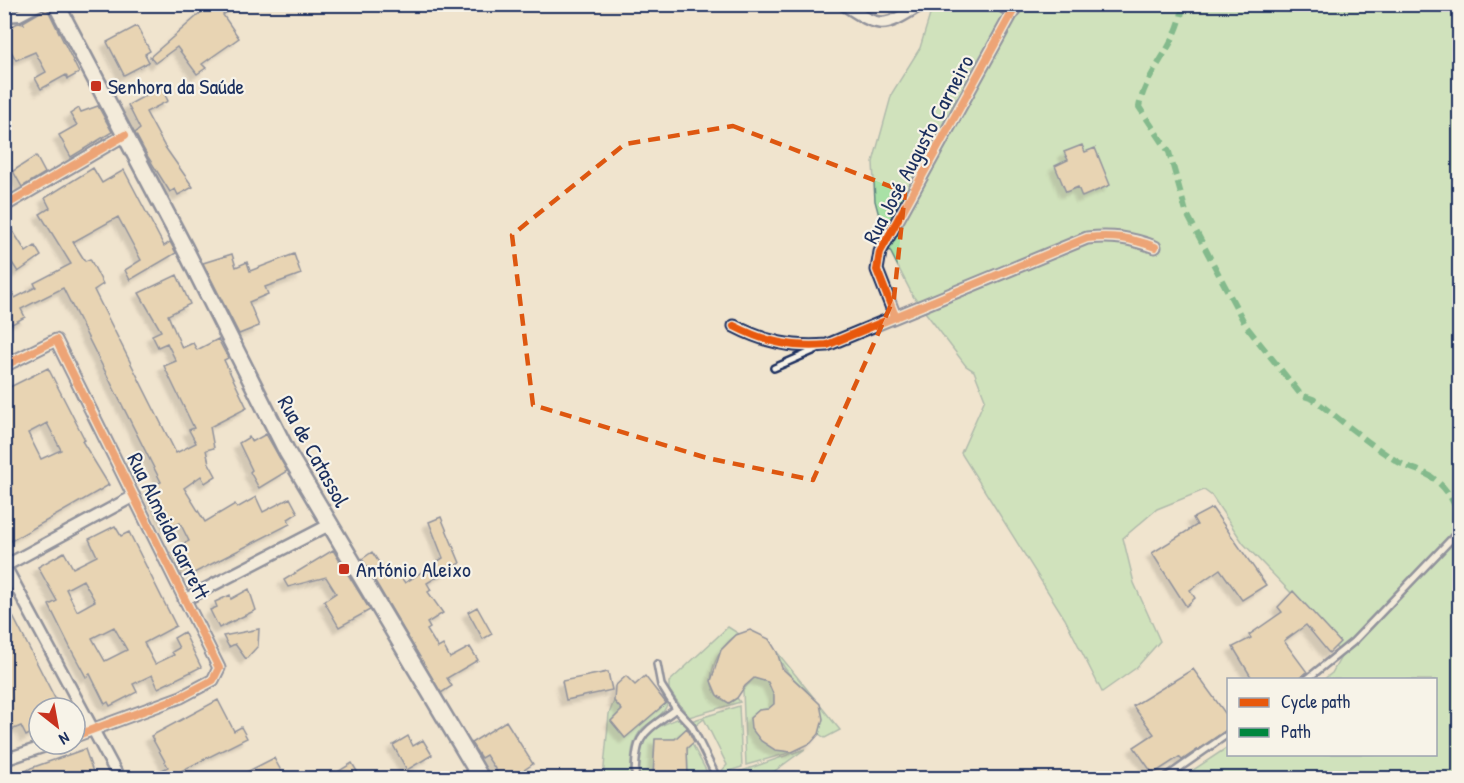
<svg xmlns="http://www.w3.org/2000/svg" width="1464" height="783" font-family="'Patrick Hand',sans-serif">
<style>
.green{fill:#a9e1a6;stroke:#628882;stroke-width:1.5}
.building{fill:#dec293;stroke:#1b2f5e;stroke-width:1.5;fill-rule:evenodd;filter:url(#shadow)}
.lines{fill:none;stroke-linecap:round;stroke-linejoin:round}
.service-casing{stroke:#1b2f5e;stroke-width:10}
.minor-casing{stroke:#1b2f5e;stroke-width:15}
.secondary-casing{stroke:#1b2f5e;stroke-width:20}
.service{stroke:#f7f3e8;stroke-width:5}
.minor{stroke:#f7f3e8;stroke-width:10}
.secondary{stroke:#f7f3e8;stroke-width:15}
.quiet{stroke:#00873e;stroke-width:6;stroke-dasharray:12 6;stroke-linecap:butt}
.cycleway-casing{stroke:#f7f3e8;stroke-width:11}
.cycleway{stroke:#e8590c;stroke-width:8}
.marked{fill:none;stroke:#de5710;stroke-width:4.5;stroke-dasharray:12 8;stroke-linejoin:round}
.poi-dot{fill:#c8321e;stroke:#f7f3e8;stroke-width:2}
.labels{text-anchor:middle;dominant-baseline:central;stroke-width:4.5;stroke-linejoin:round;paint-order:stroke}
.poi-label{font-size:22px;fill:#1b2f5e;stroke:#f7f3e8;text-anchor:start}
.street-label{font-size:22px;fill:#1b2f5e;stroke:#f7f3e8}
</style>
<defs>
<filter id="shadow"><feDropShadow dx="-5.5" dy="5.5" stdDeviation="1.5" flood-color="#0004"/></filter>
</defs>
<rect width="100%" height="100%" fill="#f0e4ce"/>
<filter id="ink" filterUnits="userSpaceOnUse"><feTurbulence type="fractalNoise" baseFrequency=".0167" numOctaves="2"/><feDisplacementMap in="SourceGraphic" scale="12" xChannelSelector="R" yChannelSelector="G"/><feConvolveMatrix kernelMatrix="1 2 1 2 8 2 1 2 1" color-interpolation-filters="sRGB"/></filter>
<g filter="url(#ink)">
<!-- green -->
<path class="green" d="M933 5H1459V778H1181L1228 747V754H1436V680L1324 679 1332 673 1342 655 1294 596 1243 543 1212 496 1204 490 1157 509 1123 538 1134 583 1160 641 1136 668 1102 692 1065 619 961 453 985 399 974 371 966 366 913 296 887 245 875 201 873 162 892 93 920 48Z
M728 627 739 634C721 643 702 676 717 695 719 698 725 701 729 703L737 698 740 702 689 717 669 690V682Z
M777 652 840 730 825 738 819 734C832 689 789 692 777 652Z
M754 678 768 682 774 696V704L768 709 759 710 750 718C754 741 770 749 792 752L746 765 743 690Z
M614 701 622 710 611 721 625 738 667 702C667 714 650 721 642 729 629 744 632 761 630 778H603L609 714Z
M739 706 742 767 719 774 727 765 704 719 695 726 691 721Z
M677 719 688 727 675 739 655 740 653 778H639C639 741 639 733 677 719Z
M692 744 710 778H688L687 748Z
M805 749 765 778H722Z"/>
<!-- building -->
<path class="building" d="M211 4H237L223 15 239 38 202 64 206 68 197 74 177 47 155 63 150 57Z
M47 8 79 73 68 79 66 75 41 89 35 78 46 72 35 52 16 60 4 38V30L18 23 24 24 23 22Z
M137 26 150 51 145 54 149 62 124 75 107 42Z
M161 87 168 101 146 112 165 147 193 187 178 195 175 189 170 192 148 157 135 133 140 129 128 105Z
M98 106 112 132 71 157 59 135 77 125 70 114 79 108 81 112Z
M1082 145 1085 152 1095 148 1110 185 1082 197 1078 187 1066 192 1055 166 1068 160 1064 152Z
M36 156 45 173 22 187 13 171Z
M93 168 102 183 124 170 164 246 170 242 176 253 130 280 125 270 141 260 118 217 73 242 85 261 90 259 103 284 94 290 176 453 196 443 189 430 194 428 164 366 176 361 167 343 158 347 152 335 161 331 139 293 177 275 190 304 168 315 182 348 193 343 197 350 218 339 228 358 224 360 247 408 210 427 214 448 206 450 209 463 216 476 205 483 201 476 184 488 205 522 235 504 237 508 256 497 263 512 290 498 298 513 288 519 290 524 192 574 189 568 186 570 175 548 189 541 180 523 169 528 162 515 149 488 161 482 63 288 21 309 25 317 12 324 4 310V297L13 293 15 298 36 287 34 283 71 264 40 214 50 208 45 198Z
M4 217 26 252 35 246 41 256 18 272 9 258 4 261Z
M232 254 236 267 247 262 250 271 294 254 301 274 265 287 268 294 249 302 259 326 239 334 203 263Z
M48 368 85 440 82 441 109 485 11 541 4 529V390ZM47 423 61 450 41 459 28 433Z
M266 434 287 471 259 488 250 472 252 470 239 443 249 437 252 442Z
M1212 508 1266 585 1242 600 1220 569 1190 590 1195 598 1186 606 1152 553 1197 525 1193 518Z
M441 517 460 563 427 583 431 590 428 592 443 613 427 623 430 628 427 630 438 648 443 645 450 658 470 647 478 660 447 678 452 686 441 693 362 559 372 552 388 576 397 571 405 583 443 558 429 522Z
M115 526 121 536 129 532 176 626 144 643 155 664 174 655 172 652 179 648 174 638 184 632 201 667 158 688 152 675 133 684 137 692 110 706 108 702 105 704 90 674 86 677 72 651 49 605 57 601 38 567 64 552 73 568 97 556 89 539ZM83 580 95 601 77 611 66 589ZM114 627 127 650 105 661 92 638Z
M333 550 370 610 339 627 324 601 336 593 326 577 288 587 284 580Z
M249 589 256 610 219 628 210 610 217 607 215 602 230 595 231 599Z
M1293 591 1340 642 1329 653 1306 625 1284 641 1307 672 1297 680H1253L1233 647 1251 638 1249 635 1282 612 1278 607Z
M4 599 60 708H39V729L26 736 21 726 4 733Z
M477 607 492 634 483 639 468 612Z
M259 629 258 646 246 659 235 644 229 647 223 636Z
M750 630 769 639 777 652 782 668 820 704 823 719 819 734 811 743 792 752 775 750 761 741 751 728 750 718 759 710 768 709 774 704V696L768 682 754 678 745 686 737 698 729 703 717 695 711 681 721 650 736 635Z
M1193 669 1225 713 1228 711V729L1182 760 1179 757 1153 774 1134 747 1154 734 1133 706Z
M608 672 612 690 566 700 562 681Z
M626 676 635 685 645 676 666 703 625 738 611 721 622 710 614 701 615 686Z
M218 700 234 731 241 727 247 738 167 778 162 770 168 767 151 736Z
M506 721 533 764 521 772 525 778H501L486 755 481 758 471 743Z
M687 728 694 742 687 748 688 778H653L655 739H675Z
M408 736 413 746 423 740 432 755 407 770 393 745Z
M85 749 93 772 84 776 85 778H14L31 768Z
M274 758 285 778H235Z
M352 763 361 778H328Z"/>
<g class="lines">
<defs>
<path id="service" d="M774 368 820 348
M657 664 661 685 676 709
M1306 680 1353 642 1460 530
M635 778C636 733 641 735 676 709L691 725 717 778
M1165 778 1228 734"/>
<path id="minor" d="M843 4C882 30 883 28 922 4
M999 4 1013 13
M4 16 19 15 40 4
M4 206 125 135
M895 316 877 270 880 252 1017 4
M734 326C765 342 792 348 827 345L1087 238C1112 235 1131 238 1155 247
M4 366 56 340 219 668 213 680 181 697 75 736
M4 564 119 778
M5 566 134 496
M184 600 329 525
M4 760 51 744"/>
<path id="secondary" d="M56 4 184 247 287 452 481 778"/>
</defs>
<!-- service casing -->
<use href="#service" class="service-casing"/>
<!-- minor casing -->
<use href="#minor" class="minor-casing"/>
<!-- secondary casing -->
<use href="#secondary" class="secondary-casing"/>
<!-- service -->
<use href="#service" class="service"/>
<!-- minor -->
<use href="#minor" class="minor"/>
<!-- secondary -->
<use href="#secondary" class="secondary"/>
<!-- quiet -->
<path class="quiet" d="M1183 4C1180 44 1146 70 1139 107L1169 152 1186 212 1246 326 1301 395 1313 399C1340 419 1366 442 1395 460 1410 470 1426 470 1439 483 1450 493 1455 505 1460 519"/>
<defs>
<path id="cycleway" d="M4 206 125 135
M895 316 877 270 880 252 1017 4
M734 326C765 342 792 348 827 345L1087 238C1112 235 1131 238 1155 247
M4 366 56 340 219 668 213 680 181 697 75 736"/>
</defs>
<!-- cycleway casing -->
<use href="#cycleway" class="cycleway-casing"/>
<!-- cycleway -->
<use href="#cycleway" class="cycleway"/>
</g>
</g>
<!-- marked area -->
<path d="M0 0H1464V783H0ZM733 126 905 192 894 298 813 480 707 458 533 405 512 235 625 144Z" fill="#f0e4ce" fill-opacity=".55" fill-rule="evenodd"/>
<path class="marked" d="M733 126 905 192 894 298 813 480 707 458 533 405 512 235 625 144Z"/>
<!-- markers -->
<g class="poi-dot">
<rect x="90" y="80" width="12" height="12" rx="3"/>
<rect x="338" y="563" width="12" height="12" rx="3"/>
</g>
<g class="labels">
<!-- poi labels -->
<g class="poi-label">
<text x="108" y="86">Senhora da Saúde</text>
<text x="356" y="569">António Aleixo</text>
</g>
<!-- street labels -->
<g class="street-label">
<text transform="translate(918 149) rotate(-62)">Rua José Augusto Carneiro</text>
<text transform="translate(314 451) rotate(61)">Rua de Catassol</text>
<text transform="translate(169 526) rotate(64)">Rua Almeida Garrett</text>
</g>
</g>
<!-- margin -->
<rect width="1464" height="783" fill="none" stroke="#f7f3e8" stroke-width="24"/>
<rect x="12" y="12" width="1440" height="759" fill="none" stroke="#1b2f5e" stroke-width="2" filter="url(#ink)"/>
<!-- legend -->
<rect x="1227" y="678" width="210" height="78" fill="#f7f3e8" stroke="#9fa5b1" stroke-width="1.5"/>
<rect x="1239" y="698" width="30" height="9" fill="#e8590c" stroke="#9fa5b1" stroke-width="1.5"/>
<text x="1281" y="708" font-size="18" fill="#1b2f5e">Cycle path</text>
<rect x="1239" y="728" width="30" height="9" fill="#00873e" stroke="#9fa5b1" stroke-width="1.5"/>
<text x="1281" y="738" font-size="18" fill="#1b2f5e">Path</text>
<!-- north arrow -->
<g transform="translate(57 726) rotate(149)"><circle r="28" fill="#f7f3e8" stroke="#9fa5b1" stroke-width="1.5"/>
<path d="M0-4.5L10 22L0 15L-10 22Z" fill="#c8321e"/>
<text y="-9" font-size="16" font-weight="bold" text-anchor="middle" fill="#1b2f5e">N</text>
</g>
</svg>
